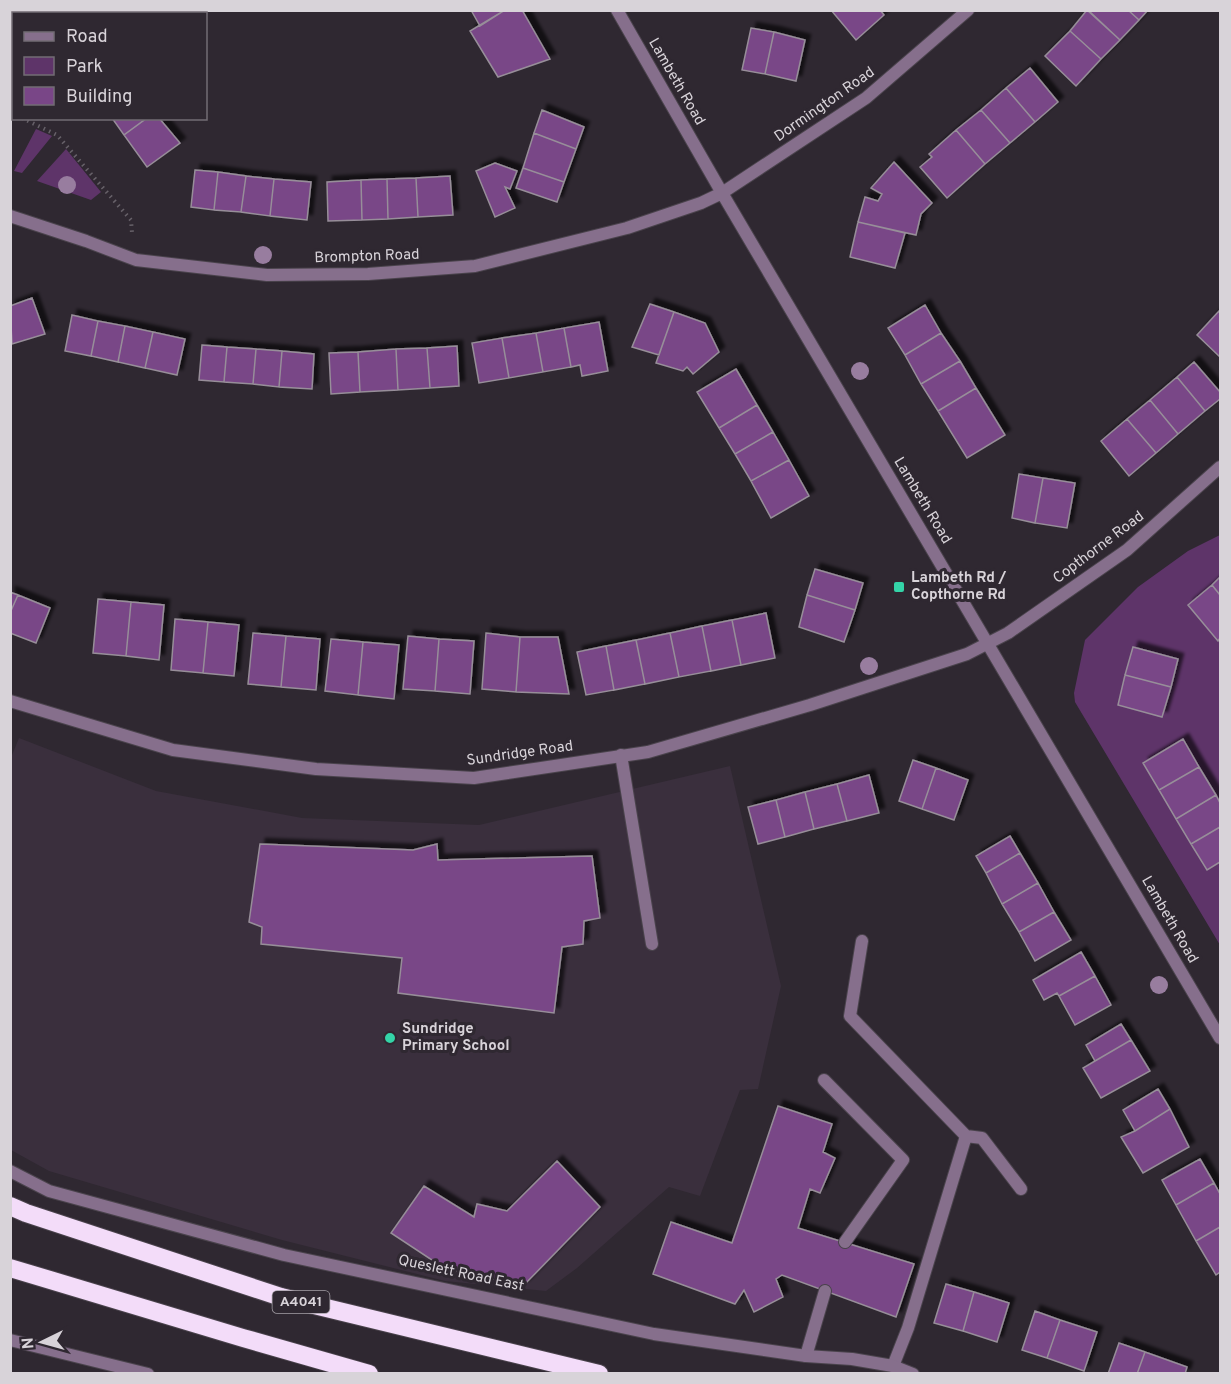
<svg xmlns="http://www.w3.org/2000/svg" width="1231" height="1384" font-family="Overpass,sans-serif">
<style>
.built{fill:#3a2f3d}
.green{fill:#5e3469}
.building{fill:#794687;stroke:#978e99;stroke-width:1.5;filter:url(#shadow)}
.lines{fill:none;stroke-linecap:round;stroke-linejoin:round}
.lane-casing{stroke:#4a434c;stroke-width:14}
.street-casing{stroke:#4a434c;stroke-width:14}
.highway-casing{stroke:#4a434c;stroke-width:20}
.path{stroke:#676169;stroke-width:4;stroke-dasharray:1.5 4.5;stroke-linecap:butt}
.lane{stroke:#866f8c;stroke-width:12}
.street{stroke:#866f8c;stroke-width:12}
.highway{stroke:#f3dcf9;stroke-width:18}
.tree{fill:#987d9f}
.poi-dot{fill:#34d4a8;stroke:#2f2831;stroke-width:2}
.labels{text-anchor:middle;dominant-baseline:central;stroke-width:6;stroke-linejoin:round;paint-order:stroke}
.shield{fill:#2f2831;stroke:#a5a0a7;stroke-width:1.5}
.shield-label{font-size:14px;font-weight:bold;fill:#d8d3d9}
.street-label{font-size:15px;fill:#d8d3d9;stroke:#2f2831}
.poi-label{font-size:15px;font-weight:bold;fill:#d8d3d9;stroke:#2f2831;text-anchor:start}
</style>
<defs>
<filter id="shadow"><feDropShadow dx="5.5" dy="-5.5" stdDeviation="1.5" flood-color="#0009"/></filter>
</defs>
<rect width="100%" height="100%" fill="#2f2831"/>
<!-- built -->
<path class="built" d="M19 738 156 791 302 818 479 825 730 766 781 986 758 1089 740 1090 700 1196 669 1187 577 1268 546 1291 445 1281 282 1240 49 1171 11 1150 10 760Z"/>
<!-- green -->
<path class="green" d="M36 129 52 136 22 173 14 171Z
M66 149 101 192 91 200 37 181Z
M1220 535V945L1075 702 1074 693 1085 640 1138 587 1188 551Z"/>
<!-- building -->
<path class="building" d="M471 10H505L480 26Z
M505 10H522L550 59 498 77 470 31Z
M831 10H880L884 15 856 40Z
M1087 10 1120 40 1101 59 1070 31Z
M1088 10H1128L1139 20 1120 40Z
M1128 10H1148L1139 20Z
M10 18 14 19V62L10 60Z
M751 28 774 32 765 74 742 70Z
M1070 31 1101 59 1076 86 1045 56Z
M774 32 805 40 796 81 765 74Z
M1030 68 1058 102 1035 122 1006 88Z
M1006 88 1035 122 1010 143 981 110Z
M542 110 584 127 576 149 534 133Z
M981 110 1010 143 985 164 956 130Z
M112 118H147L124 135Z
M147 118H159L180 143 147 167 124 135Z
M956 130 985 164 947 198 920 167 932 157 929 154Z
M534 133 576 149 564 182 523 168Z
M894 162 932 203 921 214 916 235 858 222 865 197 878 201 882 194 871 188Z
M495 163 517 171 510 189 505 187 515 208 495 217 476 171Z
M523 168 564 182 557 202 516 188Z
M195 170 218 172 214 210 191 207Z
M218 172 246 176 241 212 214 210Z
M246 176 274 179 270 216 241 212Z
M450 176 453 215 418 217 416 178Z
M416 178 418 217 388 219 387 179Z
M274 179 311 182 307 220 270 216Z
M387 179 388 219 362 220 361 180Z
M361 180 362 220 328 221 327 182Z
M858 222 905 233 895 268 850 257Z
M32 298 45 334 12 344 10 306Z
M650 304 674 312 659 355 632 347Z
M925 305 941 333 905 355 888 328Z
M1219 311 1220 313V357L1197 335Z
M674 312 705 323 719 352 693 374 687 367 683 371 656 363Z
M72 315 98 321 91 356 65 351Z
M98 321 125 326 118 362 91 356Z
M599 322 608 371 582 376 580 365 571 367 564 328Z
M125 326 153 332 145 368 118 362Z
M564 328 571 367 543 372 536 333Z
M153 332 185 339 177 375 145 368Z
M536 333 543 372 509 378 502 338Z
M941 333 960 361 921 384 905 355Z
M502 338 509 378 479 383 472 343Z
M202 345 227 347 224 382 199 380Z
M457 346 459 386 430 388 427 348Z
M227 347 256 349 253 384 224 382Z
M427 348 430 388 398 390 396 349Z
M256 349 282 351 279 387 253 384Z
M396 349 398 390 360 392 358 352Z
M282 351 314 354 312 389 279 387Z
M358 352 360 392 331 394 329 353Z
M960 361 976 388 938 411 921 384Z
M1194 362 1220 392V399L1205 411 1177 377Z
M736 369 757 405 719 428 697 392Z
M1177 377 1205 411 1178 434 1150 400Z
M976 388 1005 435 967 458 938 411Z
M1150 400 1178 434 1156 453 1127 419Z
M757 405 773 432 735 454 719 428Z
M1127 419 1156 453 1129 476 1101 441Z
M773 432 789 460 751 481 735 454Z
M789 460 809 496 771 518 751 481Z
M1019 474 1043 478 1035 523 1012 518Z
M1043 478 1075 483 1067 528 1035 523Z
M815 569 863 583 855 610 807 595Z
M1220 577V595L1212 585Z
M1212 585 1220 595V638L1218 641 1188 605Z
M10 592 18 595 10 613Z
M18 595 50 608 36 643 10 633V613Z
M807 595 855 610 844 642 799 627Z
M98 599 131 602 126 656 93 653Z
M131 602 164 605 159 660 126 656Z
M766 613 775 658 741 665 732 620Z
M175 619 208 622 203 673 171 670Z
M732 620 741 665 711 671 702 626Z
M208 622 239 625 234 676 203 673Z
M702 626 711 671 679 677 670 633Z
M253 633 286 636 281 687 248 684Z
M486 633 520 637 516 692 482 689Z
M670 633 679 677 645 684 636 640Z
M286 636 320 639 316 690 281 687Z
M408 636 439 639 435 691 403 689Z
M520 637H558L569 694 516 692Z
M331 639 363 642 358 695 325 691Z
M439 639 474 641 470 694 435 691Z
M636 640 645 684 614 690 606 646Z
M363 642 399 645 394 699 358 695Z
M606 646 614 690 586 695 577 652Z
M1133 647 1178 659 1171 687 1125 675Z
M1125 675 1171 687 1162 717 1118 705Z
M1183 739 1199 767 1159 790 1143 763Z
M913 760 936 768 922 809 899 801Z
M1199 767 1216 795 1176 819 1159 790Z
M936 768 968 780 954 820 922 809Z
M869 775 879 813 847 821 837 784Z
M837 784 847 821 814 829 805 792Z
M805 792 814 829 785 837 776 800Z
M1216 795 1220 803V827L1191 844 1176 819Z
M776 800 785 837 758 844 748 807Z
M1220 827V862L1207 870 1191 844Z
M1010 836 1020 853 986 873 976 856Z
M260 844 413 850 437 844 438 860 592 856 600 918 584 921 583 944 562 947 554 1013 398 993 402 958 261 944 262 927 249 922Z
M1020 853 1038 883 1002 904 986 873Z
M1038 883 1054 912 1019 932 1002 904Z
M1054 912 1071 940 1035 961 1019 932Z
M1081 952 1095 976 1059 996 1057 993 1044 1000 1033 980Z
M1095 976 1111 1005 1075 1025 1059 996Z
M1121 1024 1131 1040 1095 1061 1086 1045Z
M1131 1040 1150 1071 1101 1098 1083 1068Z
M1158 1089 1170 1109 1135 1131 1123 1110Z
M778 1106 832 1124 823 1152 835 1158 820 1193 810 1189 798 1228 914 1264 896 1317 782 1275 776 1279 783 1297 754 1312 744 1290 735 1304 653 1274 671 1222 732 1243Z
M1170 1109 1189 1147 1143 1173 1121 1137 1135 1131Z
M1200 1159 1214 1183 1176 1205 1162 1180Z
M557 1161 600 1207 523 1286 444 1268 391 1233 424 1186 474 1217 477 1204 507 1211Z
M1214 1183 1220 1194V1227L1196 1241 1176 1205Z
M1220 1227V1272L1216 1275 1196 1241Z
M946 1284 974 1292 963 1331 934 1323Z
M974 1292 1009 1303 997 1342 963 1331Z
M1035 1311 1060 1320 1047 1358 1022 1350Z
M1060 1320 1097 1332 1084 1371 1047 1358Z
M1119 1343 1145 1352 1137 1374H1108Z
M1145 1352 1187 1367 1185 1374H1137Z"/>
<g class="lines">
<defs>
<path id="lane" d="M621 755 652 944
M862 941 850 1016 966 1136 908 1328 893 1366
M824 1080 903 1160 845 1242
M966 1136 982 1138 1021 1189
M806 1356 825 1291"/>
<path id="street" d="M617 10 722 193 1220 1038
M10 216 86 241 136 260 267 275 368 274 475 266 627 228 701 203 722 193 866 98 968 10
M10 701 173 750 316 769 474 778 648 752 810 705 967 654 1008 633 1127 550 1220 467
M10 1171 49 1191 284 1255 654 1334 806 1356 852 1359 893 1366 913 1374
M10 1340 148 1374"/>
<path id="highway" d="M10 1206 26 1213 281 1297 599 1374
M10 1268 243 1338 369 1374"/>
</defs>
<!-- lane casing -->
<use href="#lane" class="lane-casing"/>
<!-- street casing -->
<use href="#street" class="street-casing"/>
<!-- highway casing -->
<use href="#highway" class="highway-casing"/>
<!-- path -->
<path class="path" d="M10 113 14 114
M22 118 57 135 131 220 132 233"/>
<!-- lane -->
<use href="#lane" class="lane"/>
<!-- street -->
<use href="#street" class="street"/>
<!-- highway -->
<use href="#highway" class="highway"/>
</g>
<!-- trees -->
<g class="tree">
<circle cx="67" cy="185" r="9"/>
<circle cx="263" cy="255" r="9"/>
<circle cx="860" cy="371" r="9"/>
<circle cx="869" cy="666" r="9"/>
<circle cx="1159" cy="985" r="9"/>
</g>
<!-- markers -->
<g class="poi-dot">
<rect x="893" y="581" width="12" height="12" rx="3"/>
<circle cx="390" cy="1038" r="6"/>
</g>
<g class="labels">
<!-- shield labels -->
<rect class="shield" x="272.5" y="1291" width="57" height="22" rx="4.5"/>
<g class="shield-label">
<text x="301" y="1302">A4041</text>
</g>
<!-- street labels -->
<g class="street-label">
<text transform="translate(676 82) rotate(60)">Lambeth Road</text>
<text transform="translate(825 105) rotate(-35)">Dormington Road</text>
<text transform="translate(367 257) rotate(-2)">Brompton Road</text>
<text transform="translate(922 501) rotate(59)">Lambeth Road</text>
<text transform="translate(1099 548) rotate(-37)">Copthorne Road</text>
<text transform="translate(520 754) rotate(-8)">Sundridge Road</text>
<text transform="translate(1169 920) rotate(60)">Lambeth Road</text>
<text transform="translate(461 1274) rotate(12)">Queslett Road East</text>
</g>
<!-- poi labels -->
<g class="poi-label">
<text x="911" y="578">Lambeth Rd /<tspan x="911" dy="17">Copthorne Rd</tspan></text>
<text x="402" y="1029">Sundridge<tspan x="402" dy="17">Primary School</tspan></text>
</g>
</g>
<!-- border -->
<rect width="1231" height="1384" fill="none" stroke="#d8d3d9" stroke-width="24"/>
<!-- legend -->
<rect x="12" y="12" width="195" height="108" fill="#2f2831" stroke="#736c74" stroke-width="1.5"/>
<rect x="24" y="32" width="30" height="9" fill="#866f8c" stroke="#736c74" stroke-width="1.5"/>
<text x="66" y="42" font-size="18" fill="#d8d3d9">Road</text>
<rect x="24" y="57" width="30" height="18" fill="#5e3469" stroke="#736c74" stroke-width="1.5"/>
<text x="66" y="72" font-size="18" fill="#d8d3d9">Park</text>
<rect x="24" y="87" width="30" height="18" fill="#794687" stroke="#736c74" stroke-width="1.5"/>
<text x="66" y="102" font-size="18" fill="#d8d3d9">Building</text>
<!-- north arrow -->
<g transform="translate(42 1342) rotate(265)" stroke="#2f2831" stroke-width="4.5" paint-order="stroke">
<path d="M0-4.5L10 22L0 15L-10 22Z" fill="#d8d3d9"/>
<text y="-9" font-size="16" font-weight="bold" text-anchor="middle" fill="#d8d3d9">N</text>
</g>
</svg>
